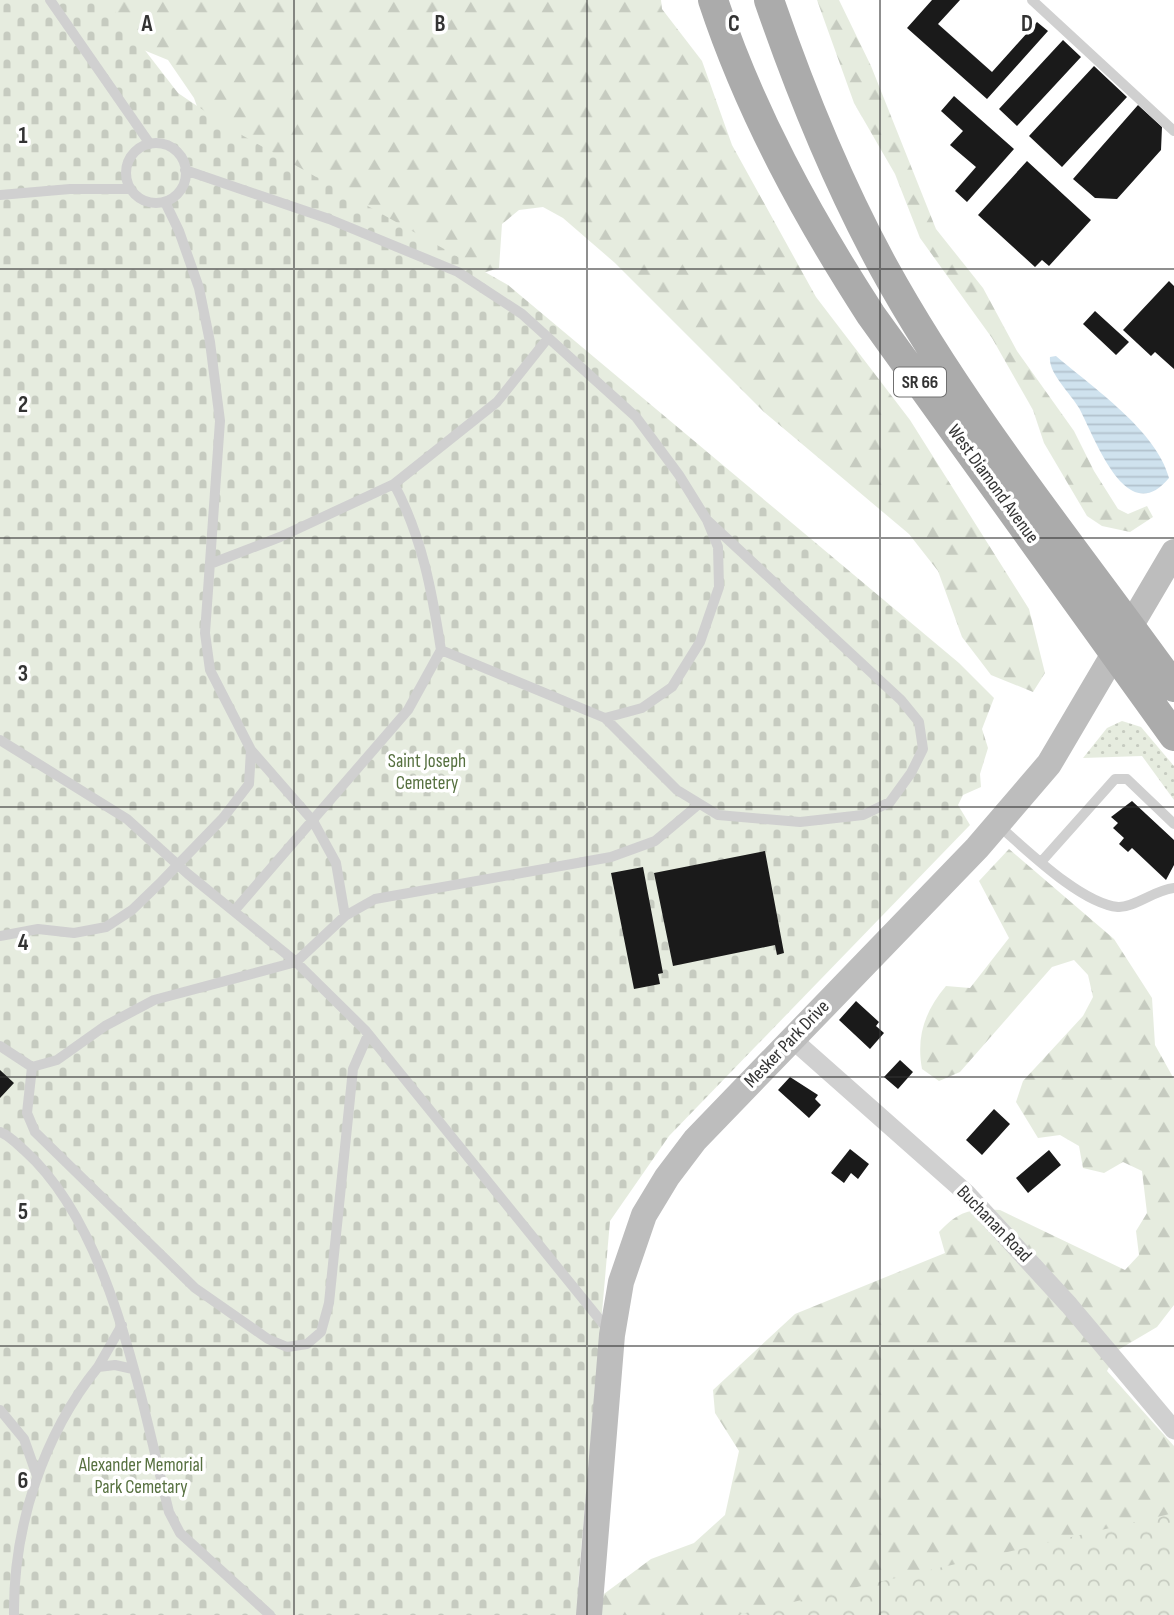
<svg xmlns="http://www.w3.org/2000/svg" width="1174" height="1615" font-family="'Sofia Sans Condensed',sans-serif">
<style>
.grass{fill:url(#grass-dots)}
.forest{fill:url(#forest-firs)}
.cemetery{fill:url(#cemetery-stones)}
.park{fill:url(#park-crowns)}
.water{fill:url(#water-rules)}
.building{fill:#1a1a1a}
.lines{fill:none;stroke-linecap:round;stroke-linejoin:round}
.lane{stroke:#d0d0d0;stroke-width:10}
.street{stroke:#d0d0d0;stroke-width:19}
.secondary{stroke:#bdbdbd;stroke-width:26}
.primary{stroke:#ababab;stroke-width:30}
.grid{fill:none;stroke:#333;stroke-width:2;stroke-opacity:0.55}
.labels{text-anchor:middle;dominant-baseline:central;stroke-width:7;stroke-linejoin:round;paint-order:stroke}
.shield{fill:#fff;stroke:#707070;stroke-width:2}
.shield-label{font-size:18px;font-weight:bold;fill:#333}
.street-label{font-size:19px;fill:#333;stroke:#fff}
.park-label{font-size:19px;fill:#56703f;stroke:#fff}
.grid-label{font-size:23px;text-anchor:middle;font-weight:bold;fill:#333;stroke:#fff;stroke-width:7;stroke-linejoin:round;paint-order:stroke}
</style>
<defs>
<pattern id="grass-dots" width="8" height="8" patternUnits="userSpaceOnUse" patternTransform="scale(1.75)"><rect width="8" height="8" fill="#e6ecdf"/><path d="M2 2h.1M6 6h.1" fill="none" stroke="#c6cbc0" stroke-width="1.8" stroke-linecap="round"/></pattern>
<pattern id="forest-firs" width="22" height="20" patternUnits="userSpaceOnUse" patternTransform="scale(1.75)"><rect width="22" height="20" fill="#e6ecdf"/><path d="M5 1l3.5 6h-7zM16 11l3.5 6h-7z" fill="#c6cbc0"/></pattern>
<pattern id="cemetery-stones" width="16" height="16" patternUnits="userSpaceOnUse" patternTransform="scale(1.75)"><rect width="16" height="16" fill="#e6ecdf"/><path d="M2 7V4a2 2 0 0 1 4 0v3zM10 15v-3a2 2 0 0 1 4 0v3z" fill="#c6cbc0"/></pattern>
<pattern id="park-crowns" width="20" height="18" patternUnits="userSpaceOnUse" patternTransform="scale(1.75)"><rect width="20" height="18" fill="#e6ecdf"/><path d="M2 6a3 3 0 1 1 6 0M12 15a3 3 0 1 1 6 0" fill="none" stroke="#c6cbc0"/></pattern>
<pattern id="water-rules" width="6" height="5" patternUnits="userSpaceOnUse" patternTransform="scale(1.75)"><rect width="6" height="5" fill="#cfe2ee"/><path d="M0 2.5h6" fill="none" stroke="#b2c2cd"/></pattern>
</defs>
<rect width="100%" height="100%" fill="#fff"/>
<!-- grass -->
<path class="grass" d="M1122 721 1141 727 1174 766V800L1142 756 1083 758 1107 728Z"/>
<!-- forest -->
<path class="forest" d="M74 0H661L662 9 702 61 732 145 816 297 910 420 1029 609 1045 673 1033 692 991 675 962 637 938 571 909 534 764 412 615 263 563 218 543 207 519 210 502 224 499 268 476 275 209 140 194 98 168 60 124 42Z
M817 0H839L871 66 936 229 983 288 1017 351 1074 431 1094 471 1118 509 1128 514 1147 506 1153 517 1130 532 1102 526 1087 516 1044 443 1033 410 992 338 920 238 895 174 854 103Z
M1009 849 1114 939 1152 998 1155 1045 1174 1079V1305L1157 1327 1118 1350 1107 1371 1174 1446V1608L1148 1615H513L581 1611 651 1559 694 1543 725 1515 739 1451 715 1413 713 1390 795 1314 945 1253 939 1232C960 1210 970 1209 1000 1210L1125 1270 1139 1255 1136 1231 1147 1213 1142 1171 1123 1162 1104 1173 1083 1168 1079 1146 1060 1135 1038 1138 1016 1102 1023 1081 1083 1016 1093 997 1088 975 1074 960 1052 967 960 1072 939 1081 922 1069C916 1036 925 1011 946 986L970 988 1009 938 979 881Z"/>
<!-- cemetery -->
<path class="cemetery" d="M0 0H106L178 93 231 129 508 285 959 663 994 698 982 729 988 748 980 774 981 787 963 795 958 805 970 825 669 1136 610 1221 578 1586 586 1615H0Z"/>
<!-- park -->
<path class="park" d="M1174 1513V1615H737Z"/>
<!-- water -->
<path class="water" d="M1056 356C1092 387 1157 431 1169 478 1126 530 1095 437 1079 408 1071 394 1048 373 1050 357Z"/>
<!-- building -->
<path class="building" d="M932 0H960L938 24 992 72 1037 22 1048 31 987 99 907 28Z
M1063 40 1081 57 1017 126 999 109Z
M1094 66 1127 97 1062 167 1029 136Z
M954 96 1014 149 967 202 955 191 976 167 950 145 963 131 941 111Z
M1138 105 1162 127 1161 150 1117 199 1095 198 1073 179Z
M1027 161 1091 220 1049 266 1042 260 1035 267 978 215Z
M1169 281 1174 286V369L1155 352 1151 356 1123 330Z
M1095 311 1129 342 1116 355 1083 324Z
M1132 801 1174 840V865L1166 880 1132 848 1128 852 1119 844 1124 838 1113 828 1118 823 1111 817Z
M765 851 784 953 777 955 775 945 673 966 654 873Z
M643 867 663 973 658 974 660 984 634 989 611 873Z
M856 1001 879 1022 876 1026 884 1033 870 1049 839 1020Z
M900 1060 913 1072 898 1089 884 1077Z
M0 1070 14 1083 0 1098Z
M790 1077 818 1095 815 1099 821 1105 809 1118 778 1090Z
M994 1109 1010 1124 982 1155 966 1140Z
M850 1149 869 1164 858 1179 851 1173 844 1183 831 1173Z
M1049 1150 1061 1165 1028 1193 1016 1178Z"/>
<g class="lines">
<!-- lane -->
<path class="lane" d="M50 0 150 144
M1032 0 1174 131
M126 173a30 30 0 1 1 60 0a30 30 0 1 1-60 0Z
M185 170 329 219 458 272 522 314 636 417 679 475 707 520 718 547 719 587 700 642 672 687 642 708 605 718
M0 195 70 189H130
M548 338 497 402 394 484C422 537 432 591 441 650L605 718 677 790 718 815 800 822 863 815 890 802 911 773 923 749 919 722 901 700 707 520
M210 564 280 537 394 484
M0 740 127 819 188 874 296 962 365 1030 609 1331
M251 750 313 821 336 863 345 916
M998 825C1026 849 1080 903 1118 907 1134 908 1154 890 1174 888
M1041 862 1115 779H1127L1174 824
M234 911 408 710 441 650
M0 936 38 929 74 933 106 927 132 910 161 882 223 818 249 784 251 750 210 670 205 633 220 421 210 342 199 288 179 231 165 202
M0 1046 32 1067
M32 1067 27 1113 35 1132 195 1288 268 1339 287 1347 307 1344 321 1332 329 1303 353 1069 368 1035
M32 1067 57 1060 105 1026 154 1000 296 962 345 916 375 899 611 857 655 841 699 804
M0 1132C10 1136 17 1144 25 1151 112 1229 141 1401 169 1512L180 1533 270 1615
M98 1367 122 1325
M0 1410 24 1439 37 1476
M14 1615C13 1527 43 1435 98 1367L115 1365 133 1369"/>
<!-- street -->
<path class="street" d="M792 1039 966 1193 1069 1305 1174 1430"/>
<!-- secondary -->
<path class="secondary" d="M589 1615 612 1335 621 1282 644 1215 667 1177 695 1140 977 848 1049 764 1174 552"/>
<!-- primary -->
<path class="primary" d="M713 0C750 112 807 216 871 315L1174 736
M769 0C801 93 837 182 884 268 965 415 1076 550 1174 687"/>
</g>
<!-- grid -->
<path class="grid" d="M294 0V1615M587 0V1615M880 0V1615M0 269H1174M0 538H1174M0 807H1174M0 1077H1174M0 1346H1174"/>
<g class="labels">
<!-- shield labels -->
<rect class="shield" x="894" y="367.5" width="52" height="29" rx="5"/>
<g class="shield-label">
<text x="920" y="382">SR 66</text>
</g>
<!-- street labels -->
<g class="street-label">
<text transform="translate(993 484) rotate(54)">West Diamond Avenue</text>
<text transform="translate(787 1044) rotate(-46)">Mesker Park Drive</text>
<text transform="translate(994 1224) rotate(46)">Buchanan Road</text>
</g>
<!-- park labels -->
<g class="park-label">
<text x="427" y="761">Saint Joseph<tspan x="427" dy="22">Cemetery</tspan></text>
<text x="141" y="1465">Alexander Memorial<tspan x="141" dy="22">Park Cemetary</tspan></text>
</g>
</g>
<g class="grid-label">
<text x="147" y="31">A</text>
<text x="440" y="31">B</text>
<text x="734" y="31">C</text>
<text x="1027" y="31">D</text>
<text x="23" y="143">1</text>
<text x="23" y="412">2</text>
<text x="23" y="681">3</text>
<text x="23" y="950">4</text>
<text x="23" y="1219">5</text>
<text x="23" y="1488">6</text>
</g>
</svg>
